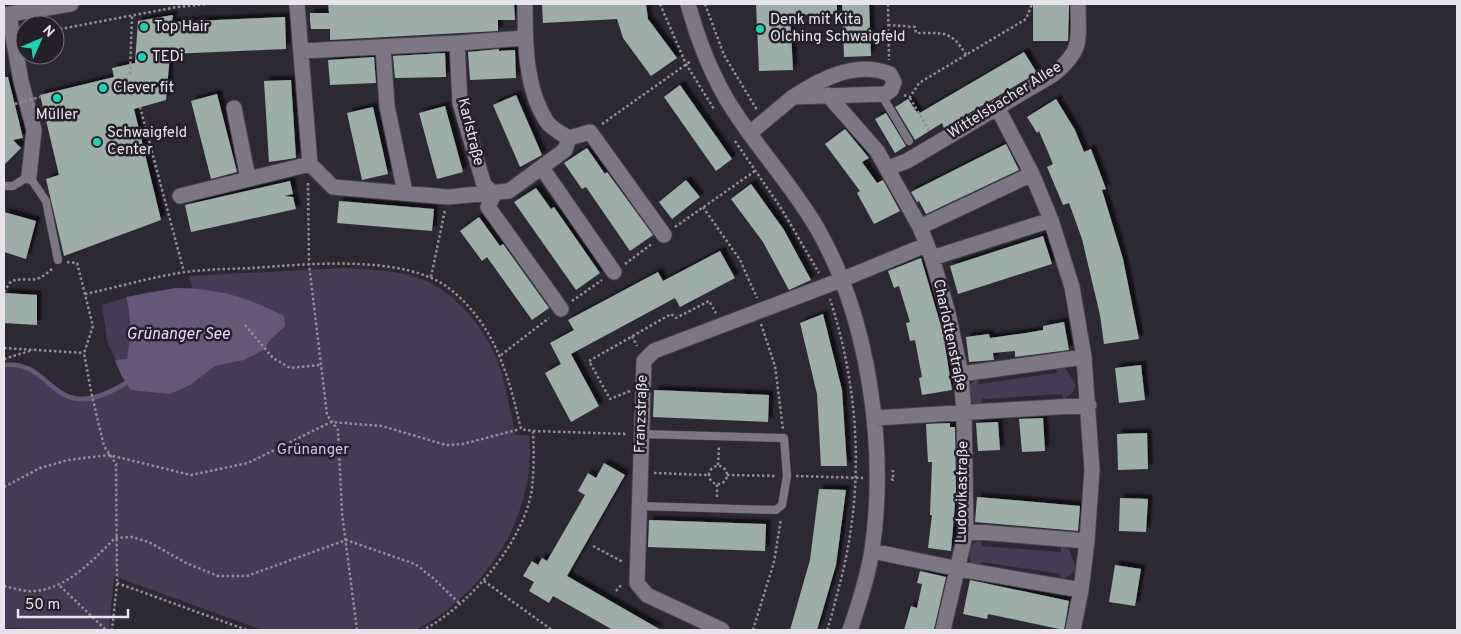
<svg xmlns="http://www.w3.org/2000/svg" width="1461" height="634" font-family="Overpass,sans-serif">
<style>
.green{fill:#463b54}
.water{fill:#655876}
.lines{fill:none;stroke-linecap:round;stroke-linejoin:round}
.stream{stroke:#655876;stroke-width:4.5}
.building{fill:#9daea9;filter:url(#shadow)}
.lane-casing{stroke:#48444d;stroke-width:9}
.street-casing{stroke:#48444d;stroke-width:17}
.secondary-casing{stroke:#48444d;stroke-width:17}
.path{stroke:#928e96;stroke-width:2.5;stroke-dasharray:2.5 2.5;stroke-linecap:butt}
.lane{stroke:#7d7784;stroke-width:8}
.street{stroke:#7d7784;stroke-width:15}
.secondary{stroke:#7d7784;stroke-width:15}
.path-bridge{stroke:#928e96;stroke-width:2.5;stroke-dasharray:2.5 2.5;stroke-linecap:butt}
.poi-dot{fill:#1bd5b1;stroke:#241f29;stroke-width:2}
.labels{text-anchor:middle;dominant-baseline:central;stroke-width:5;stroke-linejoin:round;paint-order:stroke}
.poi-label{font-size:15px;fill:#e7e4eb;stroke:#241f29;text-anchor:start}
.street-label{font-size:15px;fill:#e7e4eb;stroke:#241f29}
.park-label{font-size:15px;fill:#d5bcf4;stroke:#241f29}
.water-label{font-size:16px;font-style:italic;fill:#e7d8fb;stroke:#241f29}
</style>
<defs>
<filter id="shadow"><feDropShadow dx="4.5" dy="-4.5" stdDeviation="1" flood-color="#0009"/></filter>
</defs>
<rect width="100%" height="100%" fill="#2d2933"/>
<!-- green -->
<path class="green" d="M345 268C371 270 400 270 424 280 453 291 485 329 496 357 506 382 510 410 515 435H529C537 515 486 593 416 630H262L114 576 109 630 4 628V363C61 363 51 424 125 381L107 341 102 305C130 296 161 287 192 288L189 276Z
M1056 365 1065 368 1076 385 1072 393 1063 400 1062 394 982 399V405L974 404 970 399 968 388 978 376 979 384 1057 373Z
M982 538V546L1061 552V545L1069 549 1076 568 1071 575 1060 580 1061 574 982 562 980 567 972 564C966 552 970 544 982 538Z"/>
<!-- water -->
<path class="water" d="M176 288C220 289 244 296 284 316L285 326 270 340 265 349 244 360 215 366 190 385 170 394 131 390 121 375 115 360 127 359C131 337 132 319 126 297Z"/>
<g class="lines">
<!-- stream -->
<path class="stream" d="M4 365C57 359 49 430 126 383"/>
</g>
<!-- building -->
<path class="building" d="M328 4H514L515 20H498V31L330 40V29H311L310 20V13H329Z
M542 4H646L648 19 677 58 651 76 623 38 617 19 543 23Z
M756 4H837V14L790 15 793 70 759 71Z
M842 4H869L871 56 844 57Z
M1033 5H1069L1068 41H1033Z
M173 15 172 22 285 17 286 49 170 54 166 100 134 109 161 220 64 256 46 179 59 175 40 95 114 77 112 68 135 63 138 21Z
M499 49V51L515 50 516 78 470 80 468 52Z
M1024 52 1037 73 944 128 942 123 915 140 895 107 897 106 908 99 918 114Z
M445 53 446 77 395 78 393 56Z
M374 57 376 83 330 85 328 60Z
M4 77H8L23 138 13 140 21 148 4 165Z
M291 80 296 158 269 162 264 81Z
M680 85 732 159 716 171 664 97Z
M217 94 237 172 211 179 191 101Z
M516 95 542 155 520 167 493 105Z
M1056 99 1075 130 1084 152 1091 149 1106 189 1102 190 1123 259 1139 339 1104 344 1100 315 1082 239 1069 203 1063 205 1047 167 1053 164 1039 131 1037 133 1027 117Z
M445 106 463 172 437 179 419 113Z
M373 107 388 174 362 180 347 113Z
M886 113 906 146 895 153 875 119Z
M845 129 869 158 862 162 877 183 883 180 900 211 874 224 857 193 860 191 825 144Z
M1006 144 1019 170 926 214 919 201 917 202 911 192Z
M587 148 605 174 607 172 653 235 630 251 586 187 582 189 564 163Z
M686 180 700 197 672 219 659 202Z
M290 181 293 194 284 196 293 197 296 209 191 232 185 205Z
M751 184 784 230 811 280 789 290 763 242 731 199Z
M536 188 551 209 554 207 600 273 576 290 514 202Z
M339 201 434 209 432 231 337 223Z
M4 212 36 221 26 259 4 252Z
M479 217 500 246 503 244 549 308 532 320 487 257 482 261 460 231Z
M1043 236 1052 264 958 294 950 266Z
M720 251 735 278 680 307 675 298 571 354 599 406 571 422 545 373 561 364 550 343 574 330 568 320 658 272 663 281Z
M921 258 943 333 952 390 922 395 919 378 922 377 915 340 910 341 906 323 910 322 899 286 894 288 888 271Z
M4 293 37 295V325L4 323Z
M823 314 842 390 847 466H821L817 394 800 323Z
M1064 322 1069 350 1015 357V351L993 353 994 360 969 362 966 337 989 334 990 338 1026 333 1043 330V326Z
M1141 365 1145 400 1119 403 1115 368Z
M654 390 769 395 768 422 653 417Z
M1043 418 1045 451 1022 452 1019 419Z
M998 422 1000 450 978 451 976 423Z
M950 423V427H955L956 492 951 551 928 548 932 515H930L932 462H928L926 424Z
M1147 433 1148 469 1118 470 1117 434Z
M604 463 625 475 567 576 661 630H613L553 596 549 603 529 591 534 582 523 576 532 561 538 565 542 558 547 561 585 495 578 491 588 473 596 478Z
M819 489 846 490 836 565 817 630H790L810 560Z
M977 497 1080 506 1078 531 975 522Z
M1120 498 1148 499 1146 532 1119 531Z
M649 520 766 524 765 551 648 547Z
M1115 565 1141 569 1135 606 1109 602Z
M920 571 946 577 934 629 904 630 911 606 917 608 922 584 917 583Z
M970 580 1069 601 1064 630 988 614 987 619 963 614Z"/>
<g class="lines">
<defs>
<path id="lane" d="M881 94 909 141
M4 186H13L29 176 46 201 58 260
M639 506 776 510 782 505 787 476 784 438 641 434"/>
<path id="street" d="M297 4 310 164 333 187 448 197 509 191 565 150 569 138 590 132 664 235
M525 4C525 42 525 88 547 122 551 128 562 134 569 138
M688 4C698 40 711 75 732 108 758 149 792 185 817 228 869 318 887 448 872 550 868 577 859 604 850 630
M9 15 21 81 34 130 29 176
M525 38 457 43 460 103 484 185 494 194 488 207 561 309
M383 47 387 106 405 192
M301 51 457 43
M828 95 877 151 920 227 932 258 948 313 961 374 964 413 966 531 943 630
M997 107 1032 174
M234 108 248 178
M750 133 793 97 885 94 891 90 894 82 890 74C856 60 821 79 793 97
M542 168 614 272
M888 168 907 161 1054 74C1084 49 1078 40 1078 4
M180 196 310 164
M920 227 1032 174 1051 220 1072 287 1084 357
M932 258 1051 220
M961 374 1084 357 1092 470 1087 541
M874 418 1089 405
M966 531 1087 541 1081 590
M872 551 959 569 1081 590 1073 630
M722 630 647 595 637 583 644 361 654 351 841 280 926 245"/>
<path id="secondary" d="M4 15 71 4"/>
</defs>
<!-- lane casing -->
<use href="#lane" class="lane-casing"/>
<!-- street casing -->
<use href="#street" class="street-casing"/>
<!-- secondary casing -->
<use href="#secondary" class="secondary-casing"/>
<!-- path -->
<path class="path" d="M660 4 686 64 714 109
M705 4 724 55 757 110
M888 4 889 60
M888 25 915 27 916 33C944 33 951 30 966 55
M55 30 177 7 209 4
M130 74 132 16
M904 95 910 97 919 83 1026 19 1032 4
M910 98 930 132
M140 107 184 272
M602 124 691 61
M735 141 781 208 819 273
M308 183 309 264 327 415 338 430 342 513 357 630
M703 207 740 260 757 298
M675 227 755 171
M67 262 77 263 93 326 84 353 92 396 104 446 116 464 117 583 112 630
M625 264 653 243
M431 277 445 210
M4 292 11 281C32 276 33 286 52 269
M85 294C118 287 152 277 185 272 208 269 231 269 253 268 307 264 406 254 450 289 496 326 508 375 521 429L533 431C534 450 534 470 532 489 524 542 469 606 423 630
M572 301 602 280
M761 324 775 366 783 429
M245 325 273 358 290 368 320 365
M632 336 637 346
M4 348 84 353
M501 355 549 318
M4 359 33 350
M630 391 610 399 589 361 671 314 676 318 709 301 716 313
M533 431 627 434
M718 465 719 446
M709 475a9 9 0 1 1 18 0a9 9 0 1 1-18 0Z
M654 473 708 475
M727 475 776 476
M796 476 863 478
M891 479 893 480V470
M4 487 40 468 68 460 109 455 191 475 248 463 331 422 382 426 446 445 463 444 520 429
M717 497V484
M593 546 623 562
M484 581 552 630
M117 583 247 630
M4 586C13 588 25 592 35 591 68 588 93 560 115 538L132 537 149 542 186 563 218 576H247L346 540 415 564 433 578 460 604
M60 586 106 630
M616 591 622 584
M753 630 774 562 781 519
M827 630C832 616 835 601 839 587 865 491 860 392 830 299"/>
<!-- lane -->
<use href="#lane" class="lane"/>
<!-- street -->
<use href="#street" class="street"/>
<!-- secondary -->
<use href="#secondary" class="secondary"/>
<!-- path-bridge -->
<path class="path-bridge" d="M15 104 40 97"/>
</g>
<!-- markers -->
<g class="poi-dot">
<circle cx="144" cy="27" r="5"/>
<circle cx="760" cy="29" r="5"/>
<circle cx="142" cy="57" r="5"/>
<circle cx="103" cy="88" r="5"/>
<circle cx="57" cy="98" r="5"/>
<circle cx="97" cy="142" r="5"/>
</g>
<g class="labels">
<!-- poi labels -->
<g class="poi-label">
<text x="770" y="20">Denk mit Kita<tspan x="770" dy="17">Olching Schwaigfeld</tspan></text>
<text x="154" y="27">Top Hair</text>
<text x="152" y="57">TEDi</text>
<text x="113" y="88">Clever fit</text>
<text x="57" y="115" text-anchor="middle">Müller</text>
<text x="107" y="133">Schwaigfeld<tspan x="107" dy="17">Center</tspan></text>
</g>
<!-- street labels -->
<g class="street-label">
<text transform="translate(1005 101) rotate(-32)">Wittelsbacher Allee</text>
<text transform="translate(470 132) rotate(76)">Karlstraße</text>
<text transform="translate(949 335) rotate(78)">Charlottenstraße</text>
<text transform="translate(642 414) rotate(-88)">Franzstraße</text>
<text transform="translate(963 492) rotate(-89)">Ludovikastraße</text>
</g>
<!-- park labels -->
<g class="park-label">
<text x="313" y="450">Grünanger</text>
</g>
<!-- water labels -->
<g class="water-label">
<text x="178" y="335">Grünanger See</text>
</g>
</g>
<!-- border -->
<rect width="1461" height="634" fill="none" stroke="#e7e4eb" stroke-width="10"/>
<!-- north arrow -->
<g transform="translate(40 40) rotate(45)"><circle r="24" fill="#241f29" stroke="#726e77"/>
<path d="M0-4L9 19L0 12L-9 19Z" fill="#1bd5b1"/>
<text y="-8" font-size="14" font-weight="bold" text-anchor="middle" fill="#e7e4eb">N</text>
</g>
<!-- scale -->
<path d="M18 609v8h110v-8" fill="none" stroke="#e7e4eb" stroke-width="2.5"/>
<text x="25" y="609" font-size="15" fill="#e7e4eb" stroke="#241f29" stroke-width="4" paint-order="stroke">50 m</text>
</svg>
